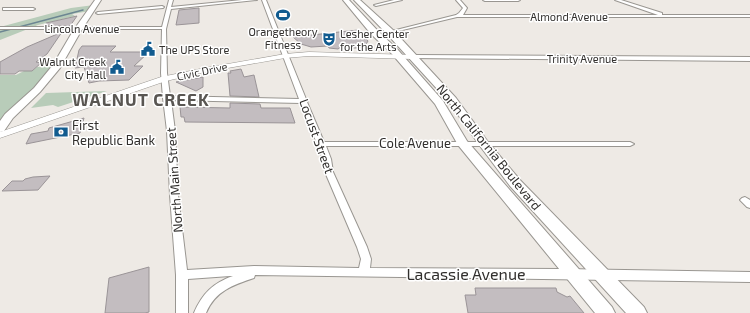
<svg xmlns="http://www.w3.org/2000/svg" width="750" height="313" font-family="'Exo 2',sans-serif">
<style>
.green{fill:#b8ccb9}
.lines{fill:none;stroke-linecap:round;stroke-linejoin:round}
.stream{stroke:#6c8692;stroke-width:1.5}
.building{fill:#c3bdc0;stroke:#9a9497}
.pedestrian-casing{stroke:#999691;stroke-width:2}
.minor-casing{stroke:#999691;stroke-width:2}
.tertiary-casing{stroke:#999691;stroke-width:1}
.secondary-casing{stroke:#999691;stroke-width:2}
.pedestrian{fill:#fff;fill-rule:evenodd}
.minor{fill:#fff;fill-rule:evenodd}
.tertiary{fill:#fff;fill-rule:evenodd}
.secondary{fill:#fff;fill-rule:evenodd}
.labels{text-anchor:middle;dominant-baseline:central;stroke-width:3;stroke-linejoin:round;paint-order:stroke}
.far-street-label{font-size:11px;fill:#312f2d;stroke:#fff}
.far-poi-label{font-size:11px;fill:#312f2d;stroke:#fff;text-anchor:start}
.poi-label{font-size:13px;fill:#312f2d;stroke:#fff;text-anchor:start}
.street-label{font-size:13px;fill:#312f2d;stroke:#fff}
.near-street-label{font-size:16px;fill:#312f2d;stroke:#fff}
.district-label{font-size:17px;font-weight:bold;letter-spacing:1px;fill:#595652;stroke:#fff}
</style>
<rect width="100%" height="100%" fill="#eeeae5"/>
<!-- green -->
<path class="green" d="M94 5 90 11 72 14 75 16 38 25 0 40V27L71 8Z
M57 66 0 129V75H16L24 71H32L37 67Z
M107 91 58 107 53 105 31 108 46 93Z"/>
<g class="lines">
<!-- stream -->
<path class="stream" d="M0 32 83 10"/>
</g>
<!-- building -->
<path class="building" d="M199 8V23L176 25 179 10Z
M77 16 70 26H46V23Z
M358 30 368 41 365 46 359 48H352L344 45 338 49 329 48 328 46 311 47 301 44 293 37Z
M62 32 47 54 36 62 41 63 32 71H19L15 74H0V62L27 47Z
M82 46H116L110 52H149L134 66H143L129 80 99 81 89 83 84 67 75 68 79 50Z
M241 69 244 77 254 75 259 97 230 96 228 73H231L230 71Z
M203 77V87L196 91 176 82Z
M230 103 260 104 261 108H290L295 123 185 122 184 117H181L180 107 230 108Z
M84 118 80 133 26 144 31 134 48 131 49 128Z
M50 176 38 190 2 191 12 181H23L25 179 33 177Z
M149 267V312L145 313H105L109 278Z
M475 288H556L557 292 567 297 570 296 584 313H468L465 295H476Z"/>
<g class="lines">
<defs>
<path id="pedestrian" d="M162 6 164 7 163 8 98 14 96 13 98 12Z"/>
<path id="minor" d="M169 0H173L171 7 242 0H257L171 9 166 29 167 73 170 96 299 99 262 0H266L306 99 308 101 307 102 324 142H630L634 144 630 146H326L331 159 333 172 367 247 371 259 370 268 562 269 750 272V282L255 275 254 278C233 285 215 291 206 313H194C202 294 213 283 233 276H230L188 279V313H176V275L170 195 167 131 163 98 161 73 162 29H0V27H162ZM171 100 301 103 323 159 325 172 357 247 361 259 359 268 254 266 187 270 178 195 175 131Z
M394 0H402L376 6 374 5Z
M456 0H460L467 8 463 15H658L615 0H621L662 13V15H750V17H457L390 33 388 32 456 15 459 13 463 8Z
M483 0H520L518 1H485Z
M4 8H33L35 9 33 10H3V8Z
M413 55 750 57V61L411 58V56Z
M745 197 750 200V208L747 207 740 200 742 198Z"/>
<path id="tertiary" d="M309 52 413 55 417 57 413 59 309 56 285 58 205 72 166 81 0 138V132L161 77 205 68 285 54Z"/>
<path id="secondary" d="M95 0H101L81 31 60 68 40 92 13 118 4 131 0 132V121L5 114 34 88 53 65 73 31Z
M343 0H349L377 30 398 50 443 101 467 141 612 307 615 313H595L458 145 435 104 392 54 371 34Z
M354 0H360L393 30 456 98 488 142 520 180 644 307 647 313H626L510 186 480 146 449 102 387 34Z"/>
</defs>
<!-- pedestrian casing -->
<use href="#pedestrian" class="pedestrian-casing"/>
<!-- minor casing -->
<use href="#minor" class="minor-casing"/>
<!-- tertiary casing -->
<use href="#tertiary" class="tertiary-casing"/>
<!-- secondary casing -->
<use href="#secondary" class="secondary-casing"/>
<!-- pedestrian -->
<use href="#pedestrian" class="pedestrian"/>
<!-- minor -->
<use href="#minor" class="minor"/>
<!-- tertiary -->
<use href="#tertiary" class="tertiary"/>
<!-- secondary -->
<use href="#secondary" class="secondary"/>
</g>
<!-- icons -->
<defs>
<symbol id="stadium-bare" viewBox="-9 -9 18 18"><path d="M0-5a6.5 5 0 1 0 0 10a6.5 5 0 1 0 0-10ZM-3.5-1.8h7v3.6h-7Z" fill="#115b8f" stroke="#fff" stroke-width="2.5" paint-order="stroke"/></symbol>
<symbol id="theatre-bare" viewBox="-9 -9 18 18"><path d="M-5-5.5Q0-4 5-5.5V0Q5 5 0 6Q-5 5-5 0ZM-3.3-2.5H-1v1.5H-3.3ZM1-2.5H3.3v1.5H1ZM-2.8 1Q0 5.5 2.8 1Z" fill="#115b8f" stroke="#fff" stroke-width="2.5" paint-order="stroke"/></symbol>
<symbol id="civic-bare" viewBox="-9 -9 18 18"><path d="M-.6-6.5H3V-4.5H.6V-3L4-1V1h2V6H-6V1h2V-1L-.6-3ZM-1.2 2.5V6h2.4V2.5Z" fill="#115b8f" stroke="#fff" stroke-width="2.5" paint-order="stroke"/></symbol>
<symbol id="bank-bare" viewBox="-9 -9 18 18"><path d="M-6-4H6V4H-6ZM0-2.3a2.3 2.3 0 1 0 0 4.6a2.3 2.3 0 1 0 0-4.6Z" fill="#115b8f" stroke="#fff" stroke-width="2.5" paint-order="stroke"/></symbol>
</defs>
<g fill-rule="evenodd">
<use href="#stadium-bare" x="273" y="5" width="20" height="20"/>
<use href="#theatre-bare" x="319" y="29" width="20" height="20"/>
<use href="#civic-bare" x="138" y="39" width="20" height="20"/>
<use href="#civic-bare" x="107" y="57" width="20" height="20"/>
<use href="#bank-bare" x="51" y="122" width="20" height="20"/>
</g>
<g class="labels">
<!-- far-street labels -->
<g class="far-street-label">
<text x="569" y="16">Almond Avenue</text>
<text x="82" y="28">Lincoln Avenue</text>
<text x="582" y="58">Trinity Avenue</text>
<text transform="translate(202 71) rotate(-12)">Civic Drive</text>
</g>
<!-- far-poi labels -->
<g class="far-poi-label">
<text x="283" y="31" text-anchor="middle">Orangetheory<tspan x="283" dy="13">Fitness</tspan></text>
<text x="340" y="33">Lesher Center<tspan x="340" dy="13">for the Arts</tspan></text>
<text x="159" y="49">The UPS Store</text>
<text x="106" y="61" text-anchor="end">Walnut Creek<tspan x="106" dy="13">City Hall</tspan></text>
</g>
<!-- poi labels -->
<g class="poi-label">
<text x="72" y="125">First<tspan x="72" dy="15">Republic Bank</tspan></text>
</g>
<!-- street labels -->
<g class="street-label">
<text transform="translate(317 136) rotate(70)">Locust Street</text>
<text x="415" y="143">Cole Avenue</text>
<text transform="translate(489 147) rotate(51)">North California Boulevard</text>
<text transform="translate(174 180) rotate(-94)">North Main Street</text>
</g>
<!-- near-street labels -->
<g class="near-street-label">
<text x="466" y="273">Lacassie Avenue</text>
</g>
<!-- district labels -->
<g class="district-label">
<text x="141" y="99">WALNUT CREEK</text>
</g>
</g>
</svg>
